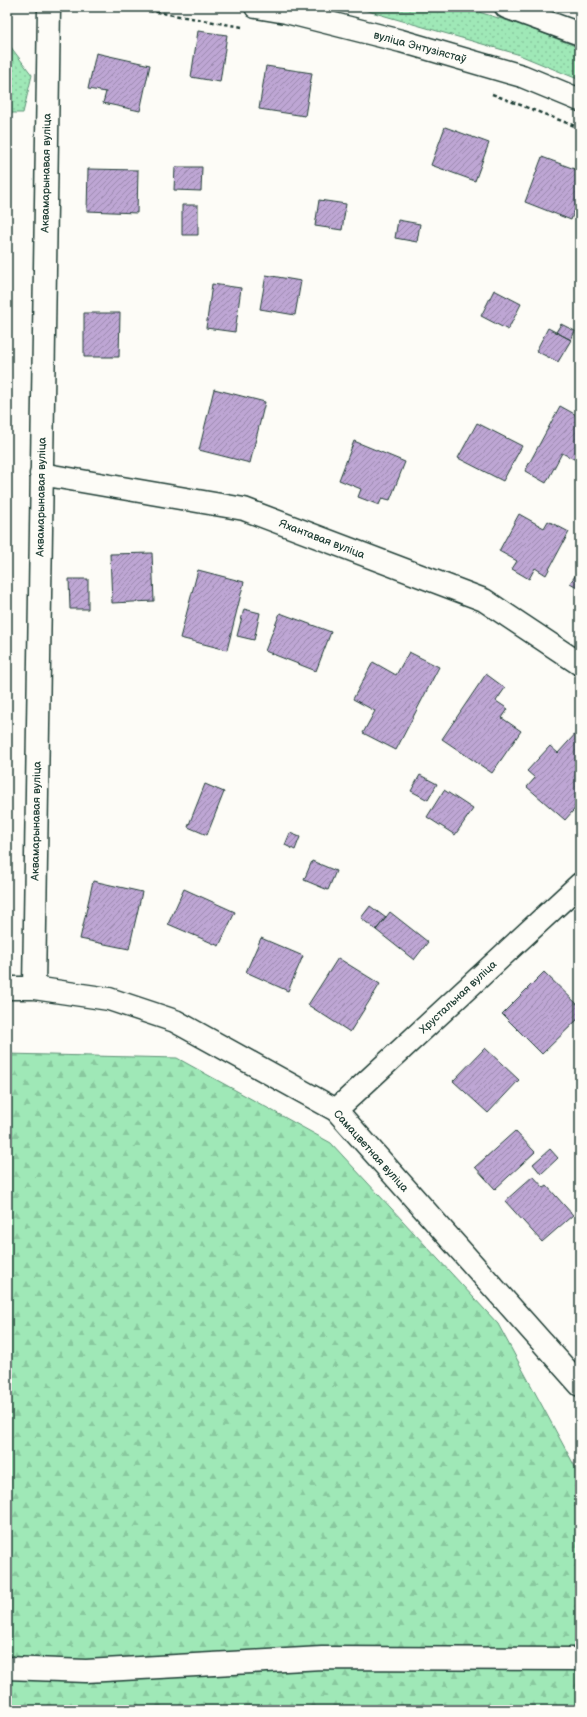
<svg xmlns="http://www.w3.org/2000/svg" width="587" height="1717" font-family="'Balsamiq Sans',sans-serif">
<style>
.grass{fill:url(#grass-dots);stroke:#5f9276}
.forest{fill:url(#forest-firs);stroke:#5f9276}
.building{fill:url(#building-hatch);stroke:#1f3d34}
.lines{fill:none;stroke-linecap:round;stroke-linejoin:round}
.street-casing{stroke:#1f3d34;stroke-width:25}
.secondary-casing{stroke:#1f3d34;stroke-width:25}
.path{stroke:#1f3d34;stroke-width:2.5;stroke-dasharray:4 3;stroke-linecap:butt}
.street{stroke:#fdfcf7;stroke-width:22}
.secondary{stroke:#fdfcf7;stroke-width:22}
.labels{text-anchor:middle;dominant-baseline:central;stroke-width:4;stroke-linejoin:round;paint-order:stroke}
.street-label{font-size:11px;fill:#1f3d34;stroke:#fdfcf7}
</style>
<defs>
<pattern id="grass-dots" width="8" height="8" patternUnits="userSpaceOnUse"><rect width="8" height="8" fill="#9fe8b7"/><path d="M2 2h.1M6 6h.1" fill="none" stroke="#88c89e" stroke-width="1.8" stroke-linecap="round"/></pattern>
<pattern id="forest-firs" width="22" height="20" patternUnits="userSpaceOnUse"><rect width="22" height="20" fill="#9fe8b7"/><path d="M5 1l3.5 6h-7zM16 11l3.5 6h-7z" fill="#88c89e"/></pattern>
<pattern id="building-hatch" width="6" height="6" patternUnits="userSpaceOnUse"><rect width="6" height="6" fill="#bea6d4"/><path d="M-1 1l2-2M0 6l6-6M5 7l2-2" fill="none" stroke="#9a88ad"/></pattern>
</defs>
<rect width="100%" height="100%" fill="#fdfcf7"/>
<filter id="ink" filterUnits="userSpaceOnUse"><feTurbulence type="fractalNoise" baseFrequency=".025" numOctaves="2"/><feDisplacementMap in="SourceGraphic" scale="8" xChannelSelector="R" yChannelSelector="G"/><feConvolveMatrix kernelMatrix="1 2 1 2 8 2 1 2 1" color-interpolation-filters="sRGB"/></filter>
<g filter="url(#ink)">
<!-- grass -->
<path class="grass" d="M354 7H462L525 26 580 48V80L517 54Z
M7 42 32 75 23 113H7Z"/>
<!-- forest -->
<path class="forest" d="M7 1054 177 1058 331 1143 498 1324 580 1476V1710H7Z"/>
<!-- building -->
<path class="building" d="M198 31 227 35 220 82 191 77Z
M96 53 150 65 140 111 103 103 106 92 88 89Z
M266 66 312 73 305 116 259 109Z
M445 127 489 143 475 181 431 165Z
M542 157 580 171V196L571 220 525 202Z
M175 167H202L201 191 174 190Z
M88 169 138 170 137 213 87 211Z
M319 200 346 204 342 230 315 226Z
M182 205H198V235H182Z
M398 220 420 224 417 242 395 238Z
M266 275 301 281 295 315 260 309Z
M212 284 241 288 235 332 206 328Z
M494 290 521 304 508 330 481 316Z
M84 313H120L119 357H84Z
M561 324 575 331 571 340 556 332Z
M548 328 571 340 558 362 536 351Z
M214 389 265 402 250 463 199 450Z
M560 406 580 417V453L576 460 562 453 546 483 525 471Z
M477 423 522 446 503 481 458 458Z
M354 441 405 462 390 500 382 498 379 505 358 497 361 489 339 480Z
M519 514 544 528 548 521 569 532 546 575 535 568 529 579 512 569 517 561 499 551Z
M152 553 154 601 112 603 110 554Z
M580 569V589L570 583Z
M198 570 244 582 227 650 180 638Z
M69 579H88V609H70Z
M244 609 260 613 254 640 237 636Z
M280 613 331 632 316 671 265 651Z
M409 652 439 667 396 750 363 733 375 711 353 699 373 662 396 675Z
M486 674 505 688 496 701 508 709 502 718 521 731 492 773 442 739Z
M578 731 580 733V803L565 820 527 787 535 778 527 771 550 746 558 753Z
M420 775 437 784 428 800 411 791Z
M205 784 224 792 207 835 188 827Z
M444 790 473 809 455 835 427 817Z
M290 833 300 837 295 850 285 845Z
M312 861 336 871 328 890 304 880Z
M93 881 142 892 129 949 80 939Z
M184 889 235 912 219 946 168 924Z
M370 906 386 918 376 930 361 918Z
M390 912 428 942 414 960 376 930Z
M261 938 303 956 288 991 246 972Z
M338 958 380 984 350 1032 308 1005Z
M544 972 580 1007V1017L542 1054 502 1014Z
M485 1048 519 1080 488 1113 453 1081Z
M515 1131 535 1152 495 1189 475 1167Z
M550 1149 558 1158 541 1174 533 1164Z
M533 1176 544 1188 547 1186 573 1215 542 1242 505 1201Z"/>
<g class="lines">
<defs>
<path id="street" d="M41 474 244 509 484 600 580 664
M7 988H34L109 999 175 1021 336 1110 580 1385
M34 988 49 7
M336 1110 580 884
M7 1668 86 1671 322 1658 580 1659"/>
<path id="secondary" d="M256 7 286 12 401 41 522 76 580 100
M506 7 580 34"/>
</defs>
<!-- street casing -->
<use href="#street" class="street-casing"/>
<!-- secondary casing -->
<use href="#secondary" class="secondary-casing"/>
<!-- path -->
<path class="path" d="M128 7 242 27
M492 94 580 128"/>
<!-- street -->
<use href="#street" class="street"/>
<!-- secondary -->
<use href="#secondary" class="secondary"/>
</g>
</g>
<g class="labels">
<!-- street labels -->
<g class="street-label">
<text transform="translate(420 47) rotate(15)">вуліца Энтузіястаў</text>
<text transform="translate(46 173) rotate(-89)">Аквамарынавая вуліца</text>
<text transform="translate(41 497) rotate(-89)">Аквамарынавая вуліца</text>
<text transform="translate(322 539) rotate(21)">Яхантавая вуліца</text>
<text transform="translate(36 821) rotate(-89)">Аквамарынавая вуліца</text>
<text transform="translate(458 997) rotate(-43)">Хрустальная вуліца</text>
<text transform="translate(371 1151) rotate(48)">Самацветная вуліца</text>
</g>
</g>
<!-- margin -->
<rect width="587" height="1717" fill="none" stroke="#fdfcf7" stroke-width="24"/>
<rect x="12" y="12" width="563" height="1693" fill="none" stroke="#1f3d34" stroke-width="1.5" filter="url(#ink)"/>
</svg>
